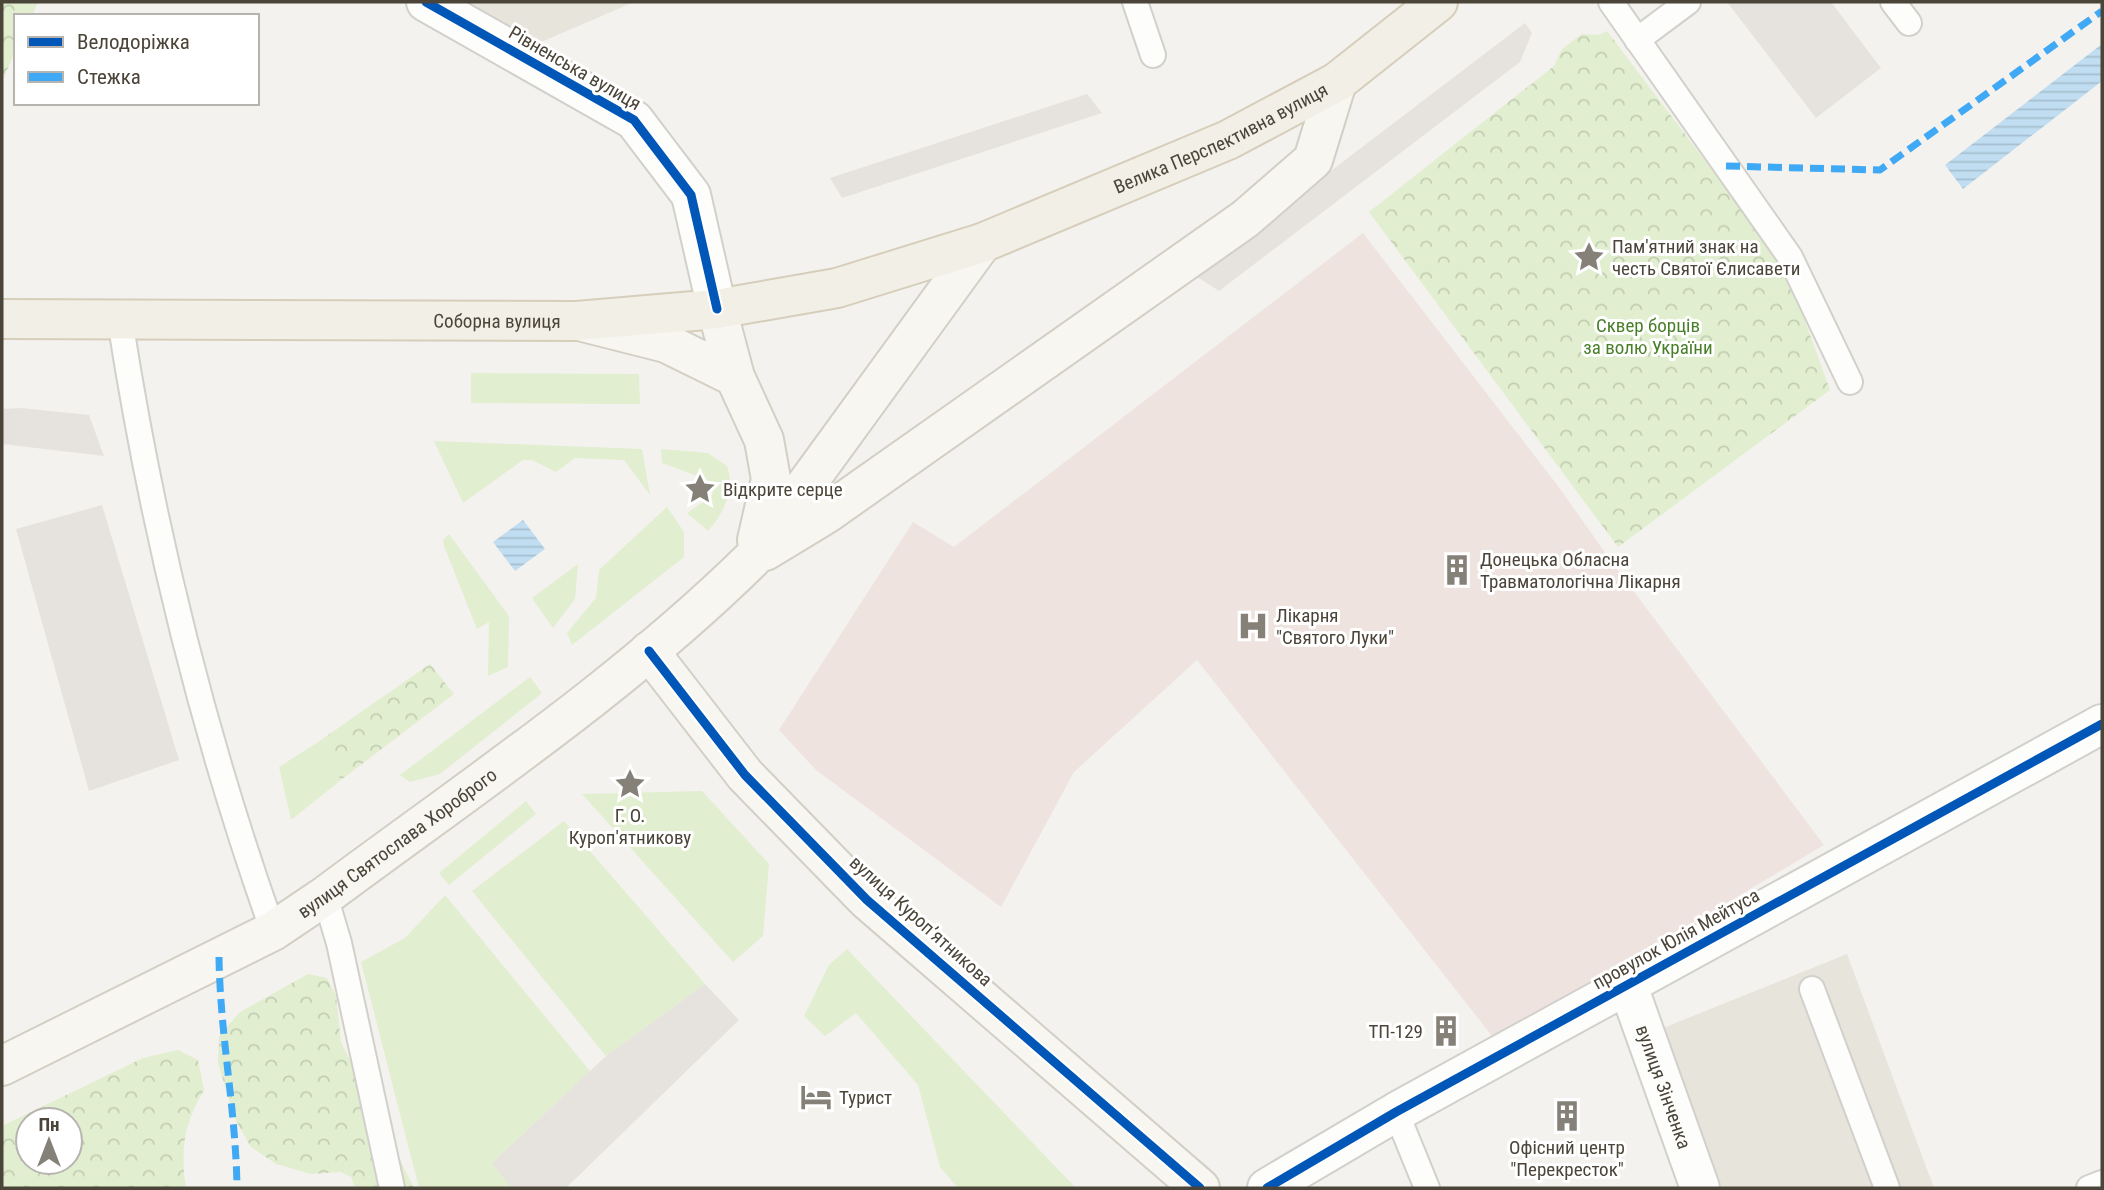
<svg xmlns="http://www.w3.org/2000/svg" width="2104" height="1190" font-family="'Roboto Condensed',sans-serif">
<style>
.residential{fill:#e7e4dc}
.medical{fill:#eee3df}
.green{fill:#e1eecf}
.forest{fill:url(#forest-crowns);fill-rule:evenodd}
.parking{fill:#e6e3df}
.water{fill:url(#water-rules)}
.lines{fill:none;stroke-linecap:round;stroke-linejoin:round}
.lane-casing{stroke:#d2d0cb;stroke-width:28}
.street-casing{stroke:#d2d0cb;stroke-width:42}
.secondary-casing{stroke:#d3cfc5;stroke-width:42}
.primary-casing{stroke:#d6cebb;stroke-width:42}
.lane{stroke:#fdfdfc;stroke-width:24}
.street{stroke:#fdfdfc;stroke-width:38}
.secondary{stroke:#f7f6f1;stroke-width:38}
.primary{stroke:#f2efe6;stroke-width:38}
.quiet{stroke:#3fa9f5;stroke-width:7;stroke-dasharray:14 7;stroke-linecap:butt}
.cycleway-casing{stroke:#fff;stroke-width:13}
.cycleway{stroke:#0057b8;stroke-width:9}
.labels{text-anchor:middle;dominant-baseline:central;stroke-width:6;stroke-linejoin:round;paint-order:stroke}
.street-label{font-size:19px;fill:#4b4439;stroke:#fff}
.poi-label{font-size:19px;fill:#4b4439;stroke:#fff;text-anchor:start}
.park-label{font-size:19px;fill:#4a7f2a;stroke:#fff}
</style>
<defs>
<pattern id="forest-crowns" width="20" height="18" patternUnits="userSpaceOnUse" patternTransform="scale(1.75)"><rect width="20" height="18" fill="#e1eecf"/><path d="M2 6a3 3 0 1 1 6 0M12 15a3 3 0 1 1 6 0" fill="none" stroke="#c3cdb2"/></pattern>
<pattern id="water-rules" width="6" height="5" patternUnits="userSpaceOnUse" patternTransform="scale(1.75)"><rect width="6" height="5" fill="#c0ddf1"/><path d="M0 2.5h6" fill="none" stroke="#a6bfcf"/></pattern>
</defs>
<rect width="100%" height="100%" fill="#f4f2ee"/>
<!-- residential -->
<path class="residential" d="M452 2H634L539 43Z
M1847 954 1934 1188H1713L1653 1032Z"/>
<!-- medical -->
<path class="medical" d="M1363 233 1558 486 1611 561 1824 845 1653 947 1492 1036 1197 660 1074 772 1001 907 816 770 779 730 913 522 954 547Z"/>
<!-- green -->
<path class="green" d="M471 373 639 374 640 404 471 403Z
M434 441 642 449 650 495 624 460 575 458 556 472 532 460H523L463 503Z
M661 449 708 453 727 466C735 490 724 513 708 531L687 513 712 496 713 485 708 480 662 463Z
M667 507 684 532V557L572 645 567 633 596 598 599 570Z
M449 534 509 616 508 667 488 676 489 622 477 629 444 546 443 540Z
M578 564 575 599 553 628 532 598Z
M530 677 542 693 440 774 410 782 400 775Z
M315 744 341 780 291 820 279 767Z
M702 791 769 864 763 936 733 962 582 794Z
M526 801 536 814 449 885 439 873Z
M564 821 705 984 606 1056 472 891Z
M445 895 590 1071 493 1162 512 1188H419L361 962 405 938Z
M847 949 1076 1188H958L940 1167 918 1085 856 1013 825 1036 804 1016 829 965Z"/>
<!-- forest -->
<path class="forest" d="M2 2H38L32 16H16V49L2 82Z
M1607 31 1786 268 1830 390 1618 547 1369 212 1554 66 1562 49 1582 34 1599 35Z
M430 664 454 694 341 780 315 744Z
M308 974 327 978 336 996 341 1042 414 1188H355L351 1177 341 1172 311 1174 276 1164 251 1147 235 1119 218 1063 219 1036 240 1012Z
M178 1050 198 1060 204 1090C184 1124 180 1149 186 1188H2V1126L143 1058ZM70 1120V1162H28V1120Z"/>
<!-- parking -->
<path class="parking" d="M1727 2H1831L1881 68 1816 118Z
M1525 23 1532 33 1520 62 1219 291 1194 275Z
M1087 94 1102 113 842 198 830 178Z
M21 408 89 415 104 456 2 444V409Z
M102 505 179 760 89 791 16 529Z
M705 984 739 1020 566 1188H512L492 1163 606 1056Z"/>
<!-- water -->
<path class="water" d="M2102 44V81L1963 189 1945 165Z
M523 520 545 549 515 571 493 542Z"/>
<g class="lines">
<defs>
<path id="lane" d="M1135 2 1153 55
M1611 2 1790 257 1850 382
M1893 2 1909 23
M1637 40 1688 2
M120 320C152 526 203 734 273 931
M325 896 339 943 392 1188
M1812 989 1887 1188
M1396 1112 1427 1188
M2089 1188 2102 1183"/>
<g id="street">
<path d="M426 2 634 120 691 195 717 309"/>
<path id="s1" d="M1628 986 1700 1188"/>
<path d="M1267 1188 1396 1112 2102 724"/>
</g>
<g id="secondary">
<path d="M717 309 735 377 764 440 771 479 757 540"/>
<path d="M583 322 666 343 735 377"/>
<path d="M765 551 826 514 1245 219 1313 160 1337 82"/>
<path d="M649 651 745 775 867 900 1200 1188"/>
<path id="s2" d="M2 1066 273 931 325 896C470 788 623 686 752 559L982 243"/>
</g>
<g id="primary">
<path id="s3" d="M2 319 577 321 717 309 837 288 982 243 1228 140 1337 82 1438 2"/>
</g>
</defs>
<!-- lane casing -->
<use href="#lane" class="lane-casing"/>
<!-- street casing -->
<use href="#street" class="street-casing"/>
<!-- secondary casing -->
<use href="#secondary" class="secondary-casing"/>
<!-- primary casing -->
<use href="#primary" class="primary-casing"/>
<!-- lane -->
<use href="#lane" class="lane"/>
<!-- street -->
<use href="#street" class="street"/>
<!-- secondary -->
<use href="#secondary" class="secondary"/>
<!-- primary -->
<use href="#primary" class="primary"/>
<!-- quiet -->
<path class="quiet" d="M1726 166 1880 170 2102 11
M219 957C220 1034 236 1111 237 1188"/>
<defs>
<path id="cycleway" d="M426 2 634 120 691 195 717 309
M649 651 745 775 867 900 1200 1188
M1267 1188 1396 1112 2102 724"/>
</defs>
<!-- cycleway casing -->
<use href="#cycleway" class="cycleway-casing"/>
<!-- cycleway -->
<use href="#cycleway" class="cycleway"/>
</g>
<!-- icons -->
<defs>
<symbol id="sight-bare" viewBox="-9 -9 18 18"><path d="M0-6L1.8-2.2L6-1.7L2.9 1.2L3.7 5.4L0 3.3L-3.7 5.4L-2.9 1.2L-6-1.7L-1.8-2.2Z" fill="#868178" stroke="#fff" stroke-width="2.5" paint-order="stroke"/></symbol>
<symbol id="building-bare" viewBox="-9 -9 18 18"><path d="M-4-6H4V6H1V3H-1V6H-4ZM-2.5-4.3h1.7v1.8h-1.7ZM.8-4.3h1.7v1.8H.8ZM-2.5-1h1.7V.8h-1.7ZM.8-1h1.7V.8H.8Z" fill="#868178" stroke="#fff" stroke-width="2.5" paint-order="stroke"/></symbol>
<symbol id="hospital-bare" viewBox="-9 -9 18 18"><path d="M-5-5h3v3.5h4V-5h3V5h-3V1.5h-4V5h-3Z" fill="#868178" stroke="#fff" stroke-width="2.5" paint-order="stroke"/></symbol>
<symbol id="hotel-bare" viewBox="-9 -9 18 18"><path d="M-6-4.5h1.5V1H6V5H4.5V3h-9V5H-6ZM-4 0a1.8 1.8 0 1 1 3.6 0ZM.5 0V-2.5h3Q6-2.5 6 0Z" fill="#868178" stroke="#fff" stroke-width="2.5" paint-order="stroke"/></symbol>
</defs>
<g fill-rule="evenodd">
<use href="#sight-bare" x="1567" y="235" width="44" height="44"/>
<use href="#sight-bare" x="678" y="467" width="44" height="44"/>
<use href="#building-bare" x="1435" y="548" width="44" height="44"/>
<use href="#hospital-bare" x="1231" y="604" width="44" height="44"/>
<use href="#sight-bare" x="608" y="762" width="44" height="44"/>
<use href="#building-bare" x="1424" y="1009" width="44" height="44"/>
<use href="#hotel-bare" x="794" y="1075" width="44" height="44"/>
<use href="#building-bare" x="1545" y="1094" width="44" height="44"/>
</g>
<g class="labels">
<!-- street labels -->
<g class="street-label">
<text transform="translate(575 68) rotate(30)">Рівненська вулиця</text>
<text stroke="none"><textPath href="#s3" startOffset="1250">Велика Перспективна вулиця</textPath></text>
<text stroke="none"><textPath href="#s3" startOffset="495">Соборна вулиця</textPath></text>
<text stroke="none"><textPath href="#s2" startOffset="455">вулиця Святослава Хороброго</textPath></text>
<text transform="translate(921 921) rotate(42)">вулиця Куропʼятникова</text>
<text transform="translate(1676 939) rotate(-29)">провулок Юлія Мейтуса</text>
<text stroke="none"><textPath href="#s1" startOffset="107">вулиця Зінченка</textPath></text>
</g>
<!-- poi labels -->
<g class="poi-label">
<text x="1612" y="246">Пам'ятний знак на<tspan x="1612" dy="22">честь Святої Єлисавети</tspan></text>
<text x="723" y="489">Відкрите серце</text>
<text x="1480" y="559">Донецька Обласна<tspan x="1480" dy="22">Травматологічна Лікарня</tspan></text>
<text x="1276" y="615">Лікарня<tspan x="1276" dy="22">"Святого Луки"</tspan></text>
<text x="630" y="815" text-anchor="middle">Г. О.<tspan x="630" dy="22">Куроп'ятникову</tspan></text>
<text x="1423" y="1031" text-anchor="end">ТП-129</text>
<text x="839" y="1097">Турист</text>
<text x="1567" y="1147" text-anchor="middle">Офісний центр<tspan x="1567" dy="22">"Перекресток"</tspan></text>
</g>
<!-- park labels -->
<g class="park-label">
<text x="1648" y="325">Сквер борців<tspan x="1648" dy="22">за волю України</tspan></text>
</g>
</g>
<!-- border -->
<rect width="2104" height="1190" fill="none" stroke="#4b4439" stroke-width="7"/>
<!-- legend -->
<rect x="14" y="14" width="245" height="91" fill="#ffffff" stroke="#b7b4b0" stroke-width="2"/>
<rect x="28" y="37" width="35" height="10" fill="#0057b8" stroke="#b7b4b0" stroke-width="2"/>
<text x="77" y="49" font-size="21" fill="#4b4439">Велодоріжка</text>
<rect x="28" y="72" width="35" height="10" fill="#3fa9f5" stroke="#b7b4b0" stroke-width="2"/>
<text x="77" y="84" font-size="21" fill="#4b4439">Стежка</text>
<!-- north arrow -->
<g transform="translate(49 1141)"><circle r="33" fill="#ffffff" stroke="#b7b4b0" stroke-width="2"/>
<path d="M0-5L12 26L0 18L-12 26Z" fill="#868178"/>
<text y="-10" font-size="19" font-weight="bold" text-anchor="middle" fill="#4b4439">Пн</text>
</g>
</svg>
